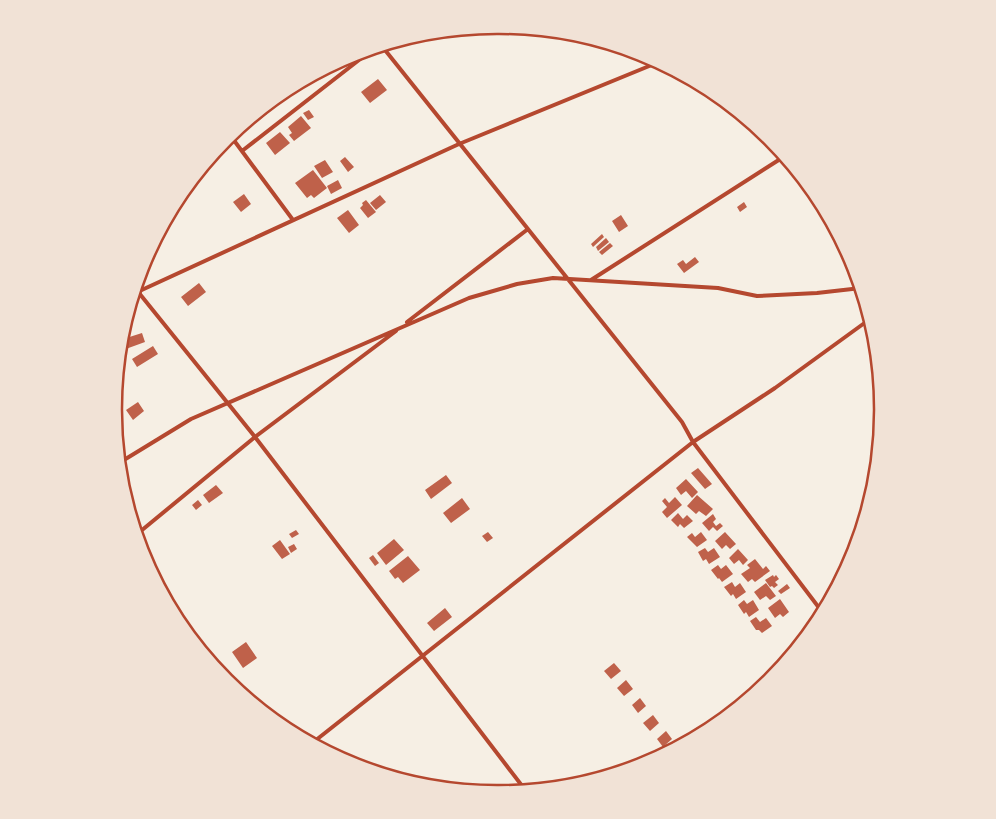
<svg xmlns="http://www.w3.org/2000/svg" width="996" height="819" font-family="'Alegreya Sans',sans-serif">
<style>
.building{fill:#bf614a}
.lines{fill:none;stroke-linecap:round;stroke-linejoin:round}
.minor{stroke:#b5482f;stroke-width:4}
.rim{fill:none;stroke:#b5482f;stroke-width:2.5}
</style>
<rect width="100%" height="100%" fill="#f6efe4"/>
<!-- building -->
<path class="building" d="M378 79 387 90 370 103 361 92Z
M296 83 300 88 282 102 277 96Z
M272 100 276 106 267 113 263 108Z
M262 108 267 114 258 121 253 115Z
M309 110 314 117 308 120 303 113Z
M301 116 311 128 294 141 289 135 292 133 288 127Z
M280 132 290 143 275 155 266 143Z
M345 157 354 167 348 172 340 161Z
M325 160 333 172 322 178 314 166Z
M313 170 327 188 314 198 311 195 307 198 295 183Z
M338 180 342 188 331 194 327 186Z
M244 194 251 204 241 212 233 202Z
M380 195 386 202 376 210 370 203Z
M366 200 376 212 368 218 360 208 363 205 362 203Z
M744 202 747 207 740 212 737 207Z
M348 210 359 225 349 233 337 218Z
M621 215 628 226 619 232 612 221Z
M602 234 604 237 593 247 591 244Z
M606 238 609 242 598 251 596 247Z
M610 243 613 246 602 255 599 252Z
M695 257 699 262 684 273 677 264 683 260 686 264Z
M199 283 206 292 188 306 181 297Z
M142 333 145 342 123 350 120 340Z
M153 346 158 354 137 367 132 359Z
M138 402 144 411 133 420 126 410Z
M698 468 712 484 705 489 691 473Z
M446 475 452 483 431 499 425 490Z
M686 479 698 492 692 498 686 491 681 495 676 488Z
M216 485 223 493 209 503 203 495Z
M697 495 713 509 706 516 699 511 696 514 687 506Z
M675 497 682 505 667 518 662 512 667 507 662 501 665 498 669 503Z
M462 498 470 509 451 523 443 513Z
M198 500 202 505 196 510 192 505Z
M678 513 683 519 687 515 693 521 684 528 680 524 678 527 671 520Z
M713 514 716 519 713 522 716 526 720 523 723 526 717 531 713 527 709 531 702 523Z
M296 530 299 534 292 538 289 534Z
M488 532 493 538 487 542 482 536Z
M701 532 707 540 697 547 687 537 692 533 695 537Z
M725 532 736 544 730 549 726 545 722 549 715 541Z
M394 539 404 550 386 565 377 553Z
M280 540 290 554 282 559 272 546Z
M294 544 297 549 291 553 288 547Z
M705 548 708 552 714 548 720 557 709 564 706 559 703 561 698 552Z
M738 549 748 560 743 565 739 560 734 564 729 558Z
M373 555 379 563 375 566 369 558Z
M408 556 420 570 403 583 398 577 395 579 389 571Z
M755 559 763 569 766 566 770 571 755 582 752 579 748 582 741 574 750 568 747 565Z
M718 565 721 569 726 565 733 574 722 582 719 578 718 579 711 570Z
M773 575 774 577 776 575 779 579 775 582 778 585 774 588 772 586 770 587 765 580Z
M732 582 735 587 740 583 746 592 736 599 733 594 731 596 724 587Z
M766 583 776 596 770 600 766 596 760 600 754 592Z
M787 584 790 588 781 594 778 591Z
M780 599 789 612 783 617 780 614 775 618 768 608Z
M744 600 747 604 753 600 759 610 749 617 746 612 744 614 738 605Z
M445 608 452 617 434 631 427 623Z
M756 617 760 622 766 618 772 626 762 633 759 630H756L750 621Z
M246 642 257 658 243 668 232 652Z
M614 663 621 671 611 679 604 671Z
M626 680 633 689 624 696 617 688Z
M640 698 646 706 638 713 632 705Z
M653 715 659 723 650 731 643 723Z
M666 731 672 739 663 747 657 739Z"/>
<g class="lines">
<!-- minor -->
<path class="minor" d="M381 45 682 422 693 442 823 613
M230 135 293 220
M242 151 377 46
M591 280 785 156
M135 288 255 437 526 791
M133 294 459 144 659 62
M407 322 528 229
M119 463 191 419 469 298 517 284 553 278 718 288 757 296 817 293 861 288
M136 535 255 437 396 331
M311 744 693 442 775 388 870 319"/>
</g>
<!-- crop -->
<path d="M0 0H996V819H0ZM497 34H499A375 375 0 0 1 874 409V410A375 375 0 0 1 499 785H497A375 375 0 0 1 122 410V409A375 375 0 0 1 497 34Z" fill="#f1e2d6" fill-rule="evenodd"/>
<path class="rim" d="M497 34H499A375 375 0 0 1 874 409V410A375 375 0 0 1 499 785H497A375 375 0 0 1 122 410V409A375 375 0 0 1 497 34Z"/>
</svg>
